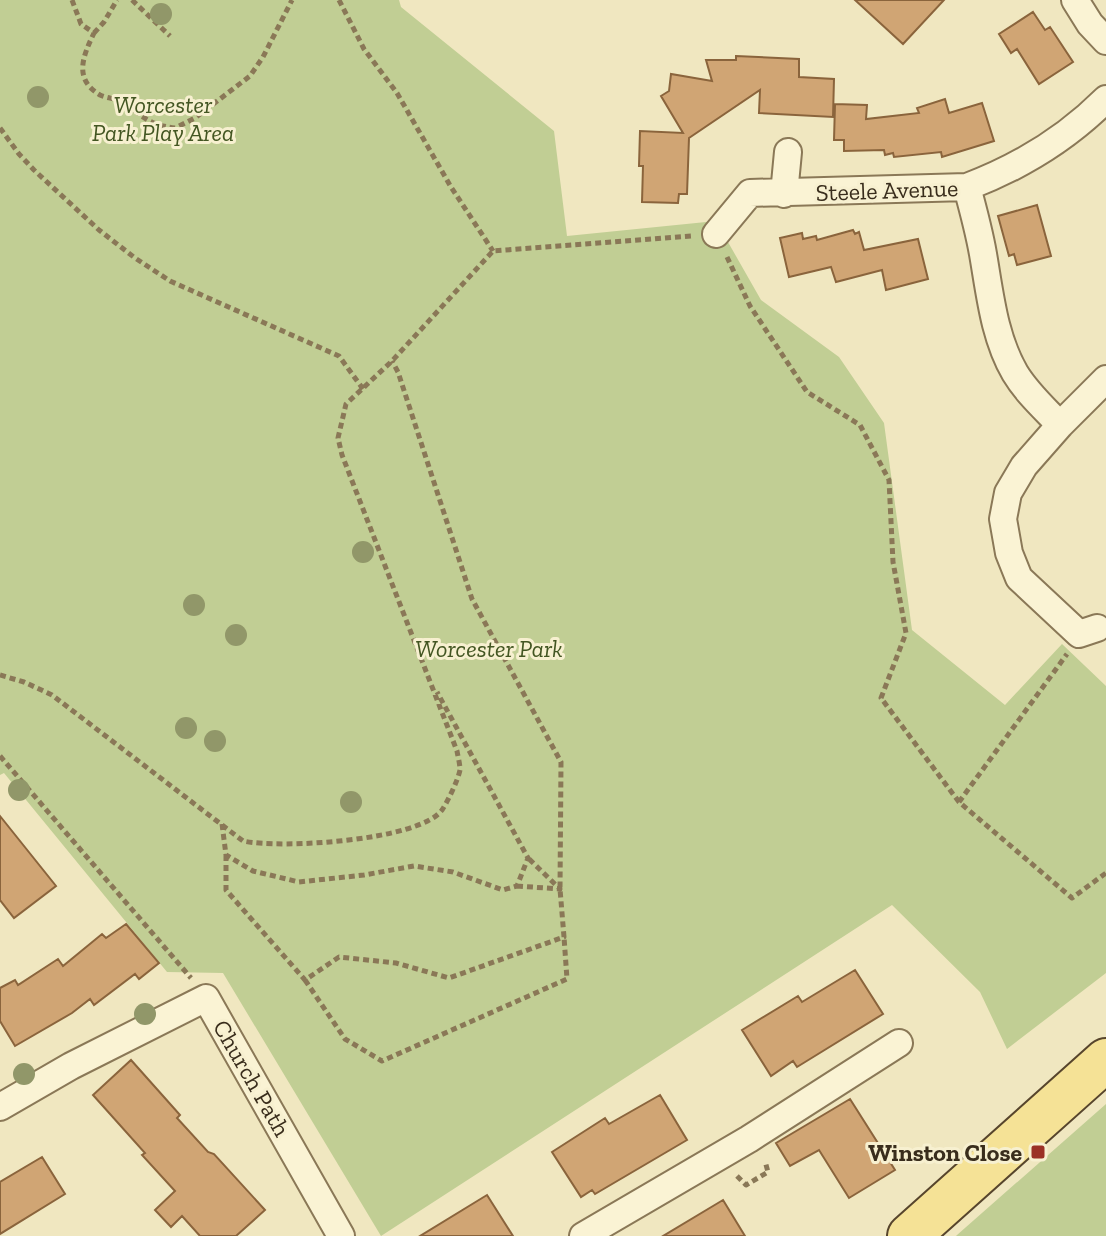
<svg xmlns="http://www.w3.org/2000/svg" width="1106" height="1236" font-family="'Zilla Slab',serif">
<style>
.green{fill:#c1ce94}
.building{fill:#d0a574;stroke:#8a643c;stroke-width:2}
.lines{fill:none;stroke-linecap:round;stroke-linejoin:round}
.minor-casing{stroke:#8a7857;stroke-width:30}
.primary-casing{stroke:#57452c;stroke-width:46}
.path{stroke:#8a7857;stroke-width:5;stroke-dasharray:6 4;stroke-linecap:butt}
.minor{stroke:#faf3d4;stroke-width:26}
.primary{stroke:#f5e296;stroke-width:42}
.tree{fill:#919769}
.poi-dot{fill:#9b3125;stroke:#f7f0d0;stroke-width:3}
.labels{text-anchor:middle;dominant-baseline:central;stroke-width:6;stroke-linejoin:round;paint-order:stroke}
.park-label{font-size:24px;font-style:italic;fill:#435622;stroke:#f7f0d0}
.street-label{font-size:24px;fill:#392d1c;stroke:#f7f0d0}
.poi-label{font-size:24px;font-weight:bold;fill:#392d1c;stroke:#f7f0d0;text-anchor:end}
</style>
<rect width="100%" height="100%" fill="#f0e7c0"/>
<!-- green -->
<path class="green" d="M0 0H399L401 7 554 131 567 236 716 221 761 300 839 357 884 423 912 630 1005 705 1062 644 1106 686V973L1007 1049 980 992 892 905 381 1236 223 973 167 972 4 773 0 775Z
M1106 1104V1236H956L957 1235Z"/>
<!-- building -->
<path class="building" d="M855 0H944L903 44Z
M1033 12 1045 30 1050 27 1073 62 1039 84 1017 49 1011 53 999 34Z
M736 56 799 59V77L834 79 833 117 759 113 760 90 689 138 687 194H679L678 203 642 202 643 166H639L640 131 683 133 661 96 669 91 671 74 712 81 706 60H736Z
M945 99 949 113 982 103 994 141 942 157 941 152 894 157 893 153 885 155 884 150 844 151V140H834L835 104 867 105 866 119 919 113 917 108Z
M1037 205 1051 256 1017 265 1014 254 1009 256 998 216Z
M853 230 855 234 859 232 864 250 918 239 928 279 886 290 882 270 836 282 831 267 789 277 780 238 802 233 803 239 816 236 817 240Z
M0 816 56 886 14 918 0 900Z
M126 924 159 963 139 979 135 974 94 1005 90 999 72 1013 15 1046 0 1021V988L15 980 18 985 58 959 63 966 102 934 106 938Z
M855 970 883 1014 797 1067 793 1061 771 1076 742 1030 798 996 802 1002Z
M131 1060 180 1115 177 1118 208 1152 214 1154 265 1210 236 1236H200L182 1216 171 1227 155 1210 175 1191 142 1155 145 1153 93 1095Z
M660 1095 687 1140 595 1194 592 1190 581 1197 552 1152 605 1118 609 1124Z
M850 1099 895 1170 849 1198 819 1150 790 1166 776 1143Z
M42 1157 65 1194 0 1234V1182Z
M487 1195 513 1236H420Z
M723 1200 745 1236H663Z"/>
<g class="lines">
<defs>
<path id="minor" d="M1075 0 1090 24 1106 41
M967 187C973 209 979 231 983 254 990 294 994 337 1015 373 1027 393 1044 408 1060 425
M784 194 788 152
M716 234 750 193 967 187C1020 167 1066 139 1106 99
M1097 628 1079 634 1019 578 1009 553 1003 519 1008 493 1024 466 1060 425 1106 379
M0 1107 71 1066 206 998 341 1236
M583 1236 749 1139 899 1043"/>
<path id="primary" d="M909 1236 1106 1060"/>
</defs>
<!-- minor casing -->
<use href="#minor" class="minor-casing"/>
<!-- primary casing -->
<use href="#primary" class="primary-casing"/>
<!-- path -->
<path class="path" d="M72 0 81 24 94 33C83 56 73 79 100 95 108 99 117 98 124 103 144 117 149 125 175 128L195 118 250 76 263 57 292 0
M132 0 170 36
M339 0 364 49 397 93 451 187 493 251
M94 33 104 22 117 0
M0 128 19 154 34 170 99 230 135 258 170 281 339 356 363 389
M727 257 750 306 807 392 860 425 889 480 893 562 906 633 881 698 959 802 1072 898 1106 873
M0 675 24 682 52 695 243 841C280 849 419 841 442 810 448 801 458 780 460 770 460 764 458 757 457 751L342 455 338 438 346 404 392 361 493 251 692 236
M0 756 191 978
M959 802 1067 654
M222 824 226 855 253 871 299 882 364 875 414 866 453 872 503 890 517 886 528 858 437 692
M226 855V890L305 980 339 957 396 963 449 978 564 937 560 889 561 762 472 599 398 372 392 361
M517 886 560 889 528 858
M305 980 345 1039 382 1061 567 979 564 937
M737 1176 746 1185 768 1172 765 1161"/>
<!-- minor -->
<use href="#minor" class="minor"/>
<!-- primary -->
<use href="#primary" class="primary"/>
</g>
<!-- trees -->
<g class="tree">
<circle cx="161" cy="14" r="11"/>
<circle cx="38" cy="97" r="11"/>
<circle cx="363" cy="552" r="11"/>
<circle cx="194" cy="605" r="11"/>
<circle cx="236" cy="635" r="11"/>
<circle cx="186" cy="728" r="11"/>
<circle cx="215" cy="741" r="11"/>
<circle cx="19" cy="790" r="11"/>
<circle cx="351" cy="802" r="11"/>
<circle cx="145" cy="1014" r="11"/>
<circle cx="24" cy="1074" r="11"/>
</g>
<!-- markers -->
<rect class="poi-dot" x="1030" y="1144" width="16" height="16" rx="4"/>
<g class="labels">
<!-- park labels -->
<g class="park-label">
<text x="163" y="104">Worcester<tspan x="163" dy="28">Park Play Area</tspan></text>
<text x="489" y="648">Worcester Park</text>
</g>
<!-- street labels -->
<g class="street-label">
<text transform="translate(887 190) rotate(-2)">Steele Avenue</text>
<text transform="translate(252 1078) rotate(60)">Church Path</text>
</g>
<!-- poi labels -->
<g class="poi-label">
<text x="1022" y="1152">Winston Close</text>
</g>
</g>
</svg>
